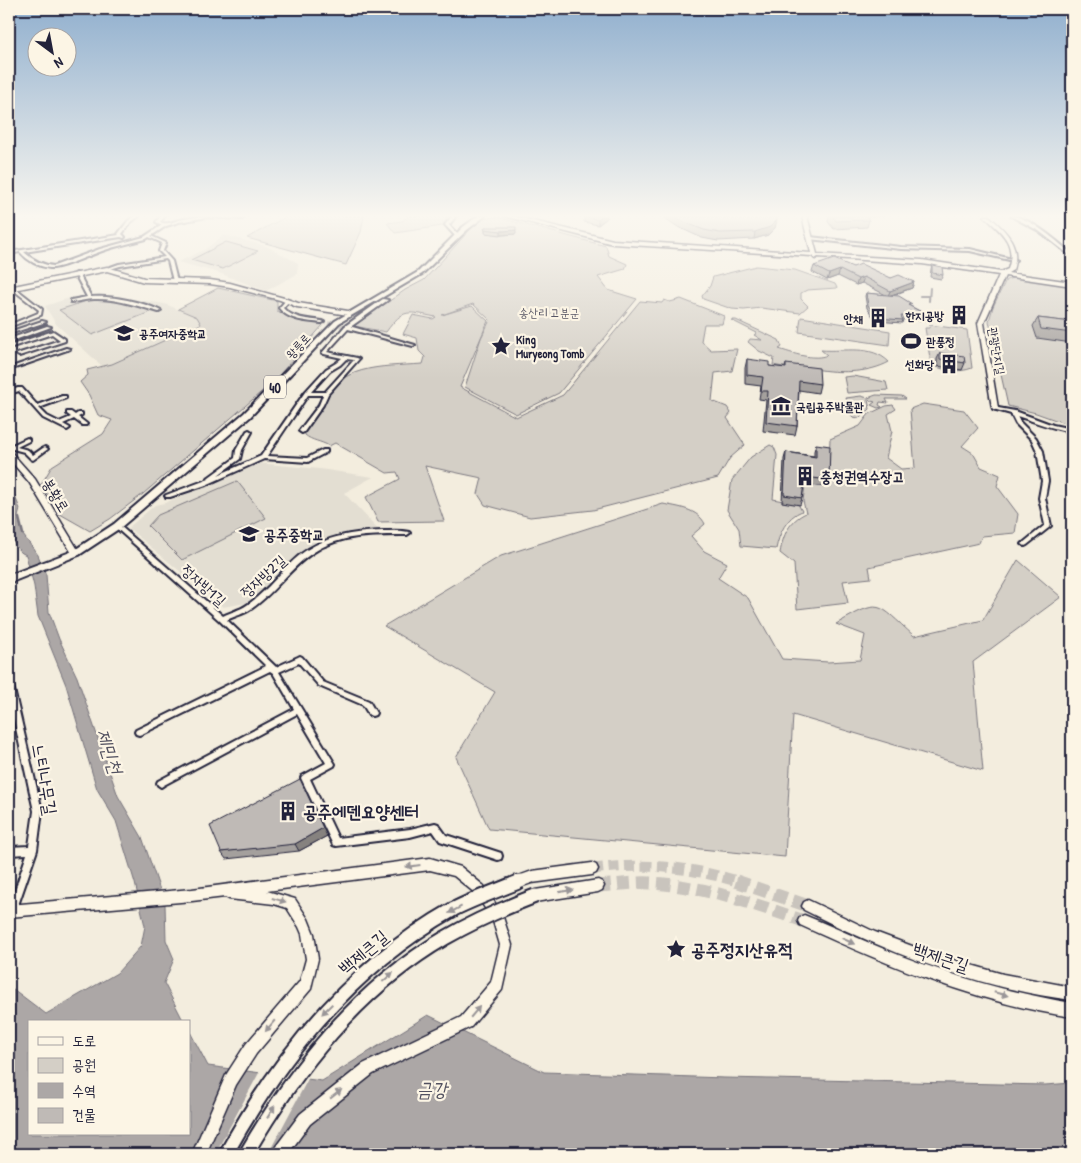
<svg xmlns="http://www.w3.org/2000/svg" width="1081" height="1163" font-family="'Patrick Hand','Poor Story',sans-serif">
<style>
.built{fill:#e3ded2}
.green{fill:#d4cfc6;stroke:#7b7880}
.water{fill:#aca7a6;stroke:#75727b}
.pier{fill:#f3edde}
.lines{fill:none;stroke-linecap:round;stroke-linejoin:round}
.stream-far1{stroke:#75727b;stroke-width:2}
.stream{stroke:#75727b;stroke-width:2.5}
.street-tunnel{stroke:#c9c4bd;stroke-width:4;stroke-dasharray:4 2;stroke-linecap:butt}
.secondary-tunnel-far1{stroke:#c9c4bd;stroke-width:11;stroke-dasharray:11 5.5;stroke-linecap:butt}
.secondary-tunnel{stroke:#c9c4bd;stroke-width:13;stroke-dasharray:13 7;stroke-linecap:butt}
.street-casing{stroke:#22223b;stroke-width:4}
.secondary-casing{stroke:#22223b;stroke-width:3}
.primary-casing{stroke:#22223b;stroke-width:4}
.street{fill:#fcf5e5;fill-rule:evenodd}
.secondary{fill:#fcf5e5;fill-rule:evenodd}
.primary{fill:#fcf5e5;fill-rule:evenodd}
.secondary-bridge-far1-casing{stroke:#22223b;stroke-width:14;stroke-linecap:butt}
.secondary-bridge-casing{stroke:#22223b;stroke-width:17;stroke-linecap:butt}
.secondary-bridge-far1{stroke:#fcf5e5;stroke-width:11}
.secondary-bridge{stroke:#fcf5e5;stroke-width:13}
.wall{fill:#a4a09d;stroke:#22223b}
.shaded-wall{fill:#86827f;stroke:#22223b}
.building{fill:#bfbab6;stroke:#22223b}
.oneway{fill:#9a9698}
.labels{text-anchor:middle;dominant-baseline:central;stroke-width:4.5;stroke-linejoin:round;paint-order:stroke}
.far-park-label{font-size:12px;fill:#575665;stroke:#fcf5e5}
.far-poi-label{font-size:12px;font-weight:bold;fill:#22223b;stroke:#fcf5e5;text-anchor:start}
.far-street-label{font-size:12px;fill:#22223b;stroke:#fcf5e5}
.shield{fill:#fcf5e5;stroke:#63616e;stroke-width:1}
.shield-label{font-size:14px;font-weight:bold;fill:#22223b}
.poi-label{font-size:15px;font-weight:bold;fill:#22223b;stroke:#fcf5e5;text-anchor:start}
.street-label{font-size:15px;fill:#22223b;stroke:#fcf5e5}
.near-street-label{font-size:18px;fill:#22223b;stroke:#fcf5e5}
.near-poi-label{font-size:18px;font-weight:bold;fill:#22223b;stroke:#fcf5e5;text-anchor:start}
.near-water-label{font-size:19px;font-style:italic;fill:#525160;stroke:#fcf5e5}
</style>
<rect width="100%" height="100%" fill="#f3edde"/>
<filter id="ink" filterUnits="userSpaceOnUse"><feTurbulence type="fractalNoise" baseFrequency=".02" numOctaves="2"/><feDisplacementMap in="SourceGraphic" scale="10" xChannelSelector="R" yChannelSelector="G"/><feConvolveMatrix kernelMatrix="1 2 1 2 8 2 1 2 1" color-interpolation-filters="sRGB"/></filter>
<g filter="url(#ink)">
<!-- built -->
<path class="built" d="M224 235 266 246 298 263 297 274 266 291 219 273 178 262 204 250Z
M100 294 165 304 197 317 201 324 112 364 102 366 56 324 45 306 72 297Z
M257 463 320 469 373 477 344 493 379 530 332 541 314 550 246 603 223 607 128 528 155 505 165 503Z"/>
<!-- green -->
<path class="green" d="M287 216H364L361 232 346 265 247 238Z
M409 216H448L442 226 395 233 387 223 402 221Z
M496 217 606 246 609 256 627 264 625 269 598 277 608 290 637 299 559 393 516 414 465 387 481 338 490 320 473 304 442 315 472 306 488 321 460 387 516 417 563 395 640 301 662 303 664 300 670 302 681 299 724 316 722 324H704L701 341 711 350 737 349 732 371 715 373 712 401 727 407 731 413 727 418 745 445 730 458 718 478 593 510 530 517 485 505 478 494 482 478 425 466 444 521 378 522 366 497 400 479 397 472 387 473 335 443 329 446C321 441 312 441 305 435 304 423 309 417 315 407 341 364 378 367 423 364L425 357 419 351 417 338 403 334 413 315 433 319 436 317C408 312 404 307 386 332L354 326 405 290 424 280 480 219Z
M226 242 258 251 223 269 191 260Z
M756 266 795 270 835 284 837 288 807 290 801 293V299L808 306 800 313 761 308 744 310 732 309 703 299 702 296 710 286 713 277Z
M1016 277 1072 286V423H1064L1036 413 1008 406 989 321 993 307 1006 280Z
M218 288 277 301V311L292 318 323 325 274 381 143 494 110 519 90 531 60 514 41 485 52 466 103 434 112 420 98 415 89 395 80 382 88 375 87 370 112 364 201 324 197 317 178 309Z
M93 299 128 303 153 311 92 335 59 310Z
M801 317 890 331 889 345 799 332Z
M731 320H736L779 340 782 347 779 349C791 353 815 361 827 355L821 350C845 352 871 344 889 362 869 373 842 373 821 370 805 367 789 369 773 365L774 358 759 351 748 342 750 339 762 340 754 335 757 333Z
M930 325 967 330 972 368C960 373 942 371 931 364L925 328H929Z
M853 376 886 382 888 390 847 393 844 377Z
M876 395 902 396 906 399H886L888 403 880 402 879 405 882 407 878 408 871 405 875 402 868 400 870 409 868 411H863L861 406H858L860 411 857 413 862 415 859 418 853 417 846 410 848 404 846 398 861 396 868 398Z
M923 404 964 410 978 428 962 446 973 453 981 467 1000 475 997 486 1018 514 1015 533 982 536 979 543 869 567 871 578 843 581 848 603 797 609 794 564 780 553C783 535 789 521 806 513L803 501 805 485 828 487 830 439 860 426 869 414 886 406 893 405 896 409 888 414 892 431 886 458 901 469 915 468 910 409Z
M770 445 774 447 777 455 773 499 798 504 802 511C786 517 779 534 776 549L741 546 739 529 727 510 732 480 751 457Z
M237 481 266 518 182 560 148 526 158 515Z
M663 504C678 507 698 509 705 524L691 536 704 551 727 563 718 578 748 598 782 659 828 662 860 660 865 635 836 624C882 598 876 602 914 636L983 620 1018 560 1061 597 973 662 983 771 793 715 785 857 489 829 456 757 495 692 384 626 501 556Z"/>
<!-- water -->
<path class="water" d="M9 481 20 509 18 517 23 535 38 555 46 575 49 612 59 639 77 677 118 796 142 837 165 905 166 940 174 959 164 983 184 1022H29V1134H189V1030L208 1066 322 1081 428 1015 544 1072 725 1078 1045 1085 1072 1083V1154H9V986L46 1014 117 973 141 946 145 926 135 883 116 821 97 789 66 685 38 616 34 586 26 555C3 546 9 501 9 481Z"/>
<!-- pier -->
<path class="pier" d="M260 1071 309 1077 268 1154H215Z"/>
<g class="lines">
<!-- stream-far1 -->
<path class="stream-far1" d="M920 296H929
M929 301 930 288"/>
<!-- stream -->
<path class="stream" d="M19 518 23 534"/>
<!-- street-tunnel -->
<path class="street-tunnel" d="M322 322 347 327"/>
<!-- secondary-tunnel-far1 -->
<path class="secondary-tunnel-far1" d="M592 869C646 863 688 866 740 882"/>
<!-- secondary-tunnel -->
<path class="secondary-tunnel" d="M736 881 808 906
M598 886C616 885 634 882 652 883 704 886 754 904 804 921"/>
<defs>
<path id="street" d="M134 216H139L130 223 122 234 125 237 124 238 121 237 24 252C33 260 42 265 54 266L100 249 144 237 162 225 156 222 161 216H165L160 222C167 225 172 222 179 220 200 215 221 216 242 217L244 218 242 219 207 217 179 222 166 226 151 236 166 243 163 251 172 261 177 281 175 282 173 281 168 261 166 259 120 266 107 270 105 269 119 264 165 257 159 251 162 243 149 237 146 239C131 243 116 246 102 251 90 255 61 269 50 268 39 267 28 261 20 252L9 254V252L119 235 118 234 128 221Z
M452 216H456L449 225 458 235V237H456L445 225Z
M1011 216C1029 216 1059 243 1072 254V257L1039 231Z
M810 237 901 247 970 249 1016 260 1014 261 970 251 901 249 809 239V237Z
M76 273 79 274 91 297C111 295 144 302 161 311L159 312C138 306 116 298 94 299 86 299 78 302 71 302V300L87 297 75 274Z
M12 287H14L42 309 41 315 9 327V325L38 313 39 310 12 289Z
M286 300 289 301 283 308C293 319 309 319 322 321L324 322 322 323C307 321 289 321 279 308Z
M42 321 46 322 9 334V332Z
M47 326 51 327 12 341H9V339Z
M345 326H349L415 345 413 346 348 329 327 352 357 358 359 359 328 394 323 405 304 432 302 433 299 431 319 405 323 395H308L267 456 307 458 323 450H327V452L308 462 264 459 206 485 170 497H166L165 496 166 495 209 479 208 478 209 477 235 458 236 450 247 431 249 430 252 432 242 450 240 459 218 475 261 456 305 392 326 369 336 363 342 358 324 354 322 353ZM346 359 354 360 325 392H311L330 371 340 365Z
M53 331 65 339V341L19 356 17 355V354L60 340 52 334 9 348V346Z
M66 348 70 349 9 370V368Z
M18 388H22L37 405 62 396H66V398L39 408 47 416 59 422 71 417 67 414V412H71L75 415 78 413H82V415L78 417 87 424 86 425H82L74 419 63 424 70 428 67 430 43 418 19 391 9 394V391Z
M993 407 1015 411 1053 425 1072 429V432C1053 429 1035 422 1017 416L1020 422 1036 438 1043 451 1048 481 1045 498 1051 526 1027 545 1025 546 1022 544 1023 543 1045 525 1039 498 1042 481 1037 451 1032 440 1016 424 1011 414 993 409Z
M27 438 29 439V441L17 447 28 450 33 455 43 448 45 447 48 449 33 460 31 459 24 452 9 448V444L12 445Z
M117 524 119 525 223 616C231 612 240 610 247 605 268 591 282 569 301 554 325 536 353 532 382 531 391 531 400 530 409 532L410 533 407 535C376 535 341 534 314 552 290 567 275 593 251 609 244 614 235 616 227 620L276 667 298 657 300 656 302 657 323 682 369 701 376 713 375 715 372 716 369 715 363 705 319 686 299 663 279 672 335 764 334 766 310 779 338 838 410 829 435 823 438 824 446 835 501 853 502 856 501 859 498 860 440 841 433 831 410 837 336 846 333 845 301 778 302 776 326 763 297 714 164 785 161 787 158 785 157 783 158 781 294 709 273 673 270 671 142 734 139 735 136 734 135 732 136 730 266 666 220 621 115 527 114 526 115 525Z
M9 678 11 679 12 681 42 811 37 850 16 911 15 914 12 915 9 914V908L27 854 9 855V847L29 846 34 811 9 696Z"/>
<path id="secondary" d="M9 216H14L9 218Z
M504 216H513L613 240 811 253 802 216H807L817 254 922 260 1001 272 1008 269C1017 243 1001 232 984 216H989C1007 232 1021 245 1013 270L1008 273 1072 282V286L1005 276 984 323 998 408 995 410 992 408 978 323 999 275 922 264 818 257 815 259 812 256 613 244Z
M107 267 144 278 210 280 230 283 284 298 298 303 348 311 351 313 348 315 297 307 280 300 230 287 210 284 144 282 107 271 9 291V287Z
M9 453H12L35 479 80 553 79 555H73L29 482 9 459Z
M430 858 461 867 484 886 502 914 512 945 502 990 471 1027 373 1074 310 1124 288 1154H272L274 1149 300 1114 363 1064 461 1017 491 982 500 945 493 921 476 894 454 876 430 870 267 891 295 899 308 919 314 934 318 959 312 984 311 989 256 1054 236 1085 206 1154H192L226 1075 246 1044 300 981 306 959 302 934 299 927 287 908 274 904 229 899 225 897 192 901 9 917V905L192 889Z
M592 863 596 865 598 869 596 873 592 875 532 883 528 881 526 877 528 873 532 871Z
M598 880 602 882 604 886 602 890 598 892 535 902 531 900 529 896 531 892 535 890Z
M808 900 875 932 936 955 1003 974 1072 987V1000C978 988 888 953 804 910L802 906 804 902Z
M804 915C848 933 890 953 935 968 980 984 1025 995 1072 1003V1017C977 1003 887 965 800 925L798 921 800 917Z"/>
<path id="primary" d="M478 216H485L467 230 422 274 339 323 250 417 120 528 79 555 9 583V575L73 551 114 524 244 413 335 321 418 272 463 227Z
M383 299 388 300 349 328H345V326Z"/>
</defs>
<!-- street casing -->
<use href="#street" class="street-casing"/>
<!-- secondary casing -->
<use href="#secondary" class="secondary-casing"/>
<!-- primary casing -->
<use href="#primary" class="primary-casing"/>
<!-- street -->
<use href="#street" class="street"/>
<!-- secondary -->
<use href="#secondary" class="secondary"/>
<!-- primary -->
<use href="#primary" class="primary"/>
<defs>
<path id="secondary-bridge-far1" d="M518 882 532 877"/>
<path id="secondary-bridge" d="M226 1154C281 1053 353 966 454 909 476 898 499 890 521 881
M246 1154C296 1068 358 989 445 938 474 921 504 908 535 896"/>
</defs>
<!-- secondary-bridge-far1 casing -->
<use href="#secondary-bridge-far1" class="secondary-bridge-far1-casing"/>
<!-- secondary-bridge casing -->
<use href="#secondary-bridge" class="secondary-bridge-casing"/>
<!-- secondary-bridge-far1 -->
<use href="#secondary-bridge-far1" class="secondary-bridge-far1"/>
<!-- secondary-bridge -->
<use href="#secondary-bridge" class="secondary-bridge"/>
</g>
<!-- wall -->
<path class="wall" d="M584 216H607V218L598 225 584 222Z
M662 216H777L775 228 768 235 754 239 718 241 702 238 678 227Z
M829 216H884L866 217 869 220 867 227 834 229 828 222Z
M485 227 516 234 501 235 485 233Z
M932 265 943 275 941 279 930 277 931 269Z
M814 266 853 267 891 278 914 282 912 288 891 296 933 318 932 321 902 319 903 320 902 323 876 321 867 308 865 296 866 293 886 295 862 283 856 285 838 276 827 280 812 272Z
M958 308 964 316 962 320 956 319V313Z
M1038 318 1072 322V343L1037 338 1033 326Z
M940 353 965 363 962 370 937 366V359Z
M747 359 769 366 785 368 786 364 820 384 818 393 799 390 797 426 795 435 763 431 766 400 759 399 761 386 745 384V368Z
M816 444 829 480 827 487 804 484 802 498 800 505 782 502 784 459 786 452 814 456V451Z
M327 836 299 851 226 859 221 852Z"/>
<!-- shaded-wall -->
<path class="shaded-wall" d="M602 216H607V218L598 225V220Z
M777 220 775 228 768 235 754 239 755 232Z
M516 230V234L501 235V231Z
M840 270 838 276 827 280 829 274Z
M864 277 862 283 856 285 858 279Z
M914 282 912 288 888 296 890 291Z
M323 828 327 836 299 851 295 844Z"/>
<!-- building -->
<path class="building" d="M584 216H602L598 220Z
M674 216H777V220L770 227 755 232 720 233 704 230 679 220Z
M832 216H866L869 220 836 221Z
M485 227H516V230L501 231 484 229Z
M834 259 853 267 861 264 891 278 899 275 914 282 890 291 864 277 858 279 840 270 829 274 814 266Z
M932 265 942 267 943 275 932 273Z
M866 293 899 296 912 304 908 305 933 318 901 316 903 320 877 318 868 305Z
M958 308 964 309V316L958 315Z
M1038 318 1072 322V333L1041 329Z
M940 353 964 356 965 363 940 359Z
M747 359 769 362V366L786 368V364L819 368 820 384 799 381 797 426 766 422 768 391H761L763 377 747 375Z
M816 444 830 446 829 480 805 477 802 498 784 495 786 452 816 457Z
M300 779 323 828 295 844 221 852 210 826Z"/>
<!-- one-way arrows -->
<defs><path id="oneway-solid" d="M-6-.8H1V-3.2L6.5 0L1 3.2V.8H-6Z" transform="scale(1.25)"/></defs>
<g class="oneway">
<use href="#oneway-solid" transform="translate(413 866) rotate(173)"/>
<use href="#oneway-solid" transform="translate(566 891) rotate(-9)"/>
<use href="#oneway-solid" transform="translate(279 900) rotate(16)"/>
<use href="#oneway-solid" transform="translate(455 910) rotate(152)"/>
<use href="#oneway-solid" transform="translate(848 941) rotate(25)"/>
<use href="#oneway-solid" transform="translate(388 977) rotate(-41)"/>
<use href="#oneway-solid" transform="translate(1001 994) rotate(14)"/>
<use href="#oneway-solid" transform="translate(327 1009) rotate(135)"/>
<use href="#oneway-solid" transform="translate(475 1012) rotate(-50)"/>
<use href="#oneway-solid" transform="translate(270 1026) rotate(130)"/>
<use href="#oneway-solid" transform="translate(336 1094) rotate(-38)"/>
<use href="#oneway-solid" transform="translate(271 1112) rotate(-58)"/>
</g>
</g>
<!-- sky -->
<linearGradient id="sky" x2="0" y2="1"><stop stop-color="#90afce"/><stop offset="0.57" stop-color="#faf7f0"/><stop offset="1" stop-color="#faf7f0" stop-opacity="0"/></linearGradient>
<rect width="1081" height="379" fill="url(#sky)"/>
<!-- icons -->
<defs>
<symbol id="building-bare" viewBox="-9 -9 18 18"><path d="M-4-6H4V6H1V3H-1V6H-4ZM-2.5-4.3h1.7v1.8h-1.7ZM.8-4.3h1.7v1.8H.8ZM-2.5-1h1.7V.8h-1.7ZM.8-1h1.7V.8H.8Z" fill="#22223b" stroke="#fcf5e5" stroke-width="2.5" paint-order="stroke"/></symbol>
<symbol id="school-bare" viewBox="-9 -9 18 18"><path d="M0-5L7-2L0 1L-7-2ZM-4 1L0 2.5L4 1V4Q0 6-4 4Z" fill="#22223b" stroke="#fcf5e5" stroke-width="2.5" paint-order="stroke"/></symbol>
<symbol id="stadium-bare" viewBox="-9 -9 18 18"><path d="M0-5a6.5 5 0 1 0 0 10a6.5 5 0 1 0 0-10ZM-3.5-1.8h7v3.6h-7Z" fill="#22223b" stroke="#fcf5e5" stroke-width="2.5" paint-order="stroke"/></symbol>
<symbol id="sight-bare" viewBox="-9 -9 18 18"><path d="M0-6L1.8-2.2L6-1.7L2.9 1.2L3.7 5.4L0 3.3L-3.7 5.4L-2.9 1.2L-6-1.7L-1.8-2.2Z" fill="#22223b" stroke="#fcf5e5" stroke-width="2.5" paint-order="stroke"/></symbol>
<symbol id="museum-bare" viewBox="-9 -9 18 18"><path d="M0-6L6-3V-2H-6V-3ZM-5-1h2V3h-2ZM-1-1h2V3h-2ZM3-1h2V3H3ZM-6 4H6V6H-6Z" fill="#22223b" stroke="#fcf5e5" stroke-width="2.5" paint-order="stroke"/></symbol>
</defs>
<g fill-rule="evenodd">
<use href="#building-bare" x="945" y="301" width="28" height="28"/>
<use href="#building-bare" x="864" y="304" width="28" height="28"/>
<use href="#school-bare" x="110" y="319" width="28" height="28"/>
<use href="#stadium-bare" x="897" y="327" width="28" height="28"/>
<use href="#sight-bare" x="487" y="332" width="28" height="28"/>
<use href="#building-bare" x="935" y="350" width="28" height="28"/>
<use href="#museum-bare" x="767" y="392" width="28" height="28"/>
<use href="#building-bare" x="791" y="462" width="28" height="28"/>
<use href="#school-bare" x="235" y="520" width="28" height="28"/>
<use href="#building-bare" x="274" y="797" width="28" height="28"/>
<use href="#sight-bare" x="662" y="935" width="28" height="28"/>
</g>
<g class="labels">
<!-- far-park labels -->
<g class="far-park-label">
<text x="549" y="312">송산리 고분군</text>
</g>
<!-- far-poi labels -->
<g class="far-poi-label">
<text x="944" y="315" text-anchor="end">한지공방</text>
<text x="863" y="318" text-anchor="end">안채</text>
<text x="139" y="333">공주여자중학교</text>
<text x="516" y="339">King<tspan x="516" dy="14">Muryeong Tomb</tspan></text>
<text x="926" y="341">관풍정</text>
<text x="934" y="364" text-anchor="end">선화당</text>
<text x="796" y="406">국립공주박물관</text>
</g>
<!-- far-street labels -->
<g class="far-street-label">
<text transform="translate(298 346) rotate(-47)">왕릉로</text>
<text transform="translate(997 351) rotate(80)">관광단지길</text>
</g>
<!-- shield labels -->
<rect class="shield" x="264" y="375.5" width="22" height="23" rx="4"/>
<g class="shield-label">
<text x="275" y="387">40</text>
</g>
<!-- poi labels -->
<g class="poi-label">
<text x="820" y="476">충청권역수장고</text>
<text x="264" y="534">공주중학교</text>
</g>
<!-- street labels -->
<g class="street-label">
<text transform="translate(56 495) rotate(59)">봉황로</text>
<text transform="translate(263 576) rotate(-42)">정자방2길</text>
<text transform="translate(204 585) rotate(42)">정자방1길</text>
</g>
<!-- near-street labels -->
<g class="near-street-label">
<text transform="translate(45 779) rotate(80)">느티나무길</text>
<text transform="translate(363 952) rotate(-40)">백제큰길</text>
<text transform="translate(941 957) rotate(18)">백제큰길</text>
</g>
<!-- near-poi labels -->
<g class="near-poi-label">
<text x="303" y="811">공주에덴요양센터</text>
<text x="691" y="949">공주정지산유적</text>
</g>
<!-- near-water labels -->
<g class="near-water-label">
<text transform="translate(110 751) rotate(72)">제민천</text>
<text x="432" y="1089">금강</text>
</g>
</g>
<!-- margin -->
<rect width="1081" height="1163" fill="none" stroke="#fcf5e5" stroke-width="30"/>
<rect x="15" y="15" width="1051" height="1133" fill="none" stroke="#22223b" stroke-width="2" filter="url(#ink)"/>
<!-- legend -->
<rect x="28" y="1020" width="162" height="115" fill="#fcf5e5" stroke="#a5a1a1"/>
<rect x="38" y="1037" width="25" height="8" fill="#fcf5e5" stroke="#a5a1a1"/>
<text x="72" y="1046" font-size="15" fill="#22223b">도로</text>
<rect x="38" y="1058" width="25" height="15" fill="#d4cfc6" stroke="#a5a1a1"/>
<text x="72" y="1070" font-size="15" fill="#22223b">공원</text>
<rect x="38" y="1083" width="25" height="15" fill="#aca7a6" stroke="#a5a1a1"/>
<text x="72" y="1096" font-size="15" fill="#22223b">수역</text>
<rect x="38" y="1108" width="25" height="15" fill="#bfbab6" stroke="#a5a1a1"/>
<text x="72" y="1120" font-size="15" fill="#22223b">건물</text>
<!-- north arrow -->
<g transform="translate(52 52) rotate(148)"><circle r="24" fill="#fcf5e5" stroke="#a5a1a1"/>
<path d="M0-4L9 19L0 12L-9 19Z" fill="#22223b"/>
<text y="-8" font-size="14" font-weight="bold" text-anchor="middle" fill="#22223b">N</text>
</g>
</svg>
